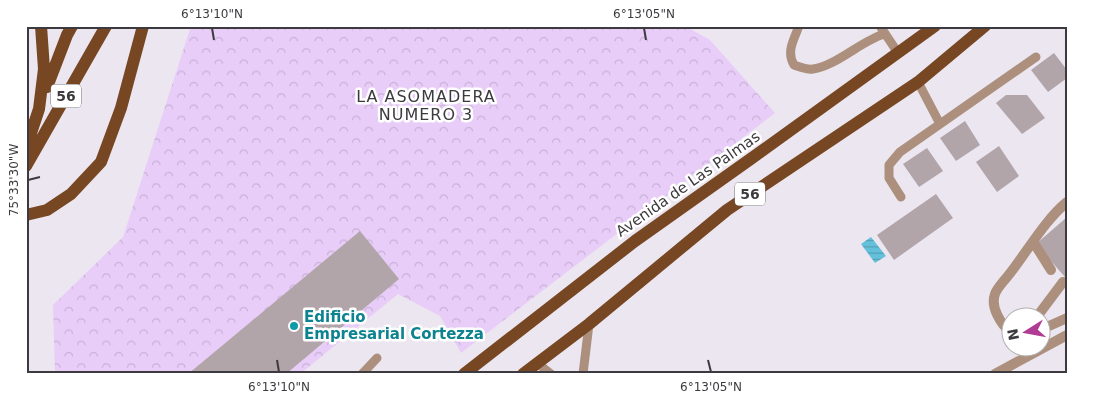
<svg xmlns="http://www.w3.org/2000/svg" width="1093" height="400" font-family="'DejaVu Sans',sans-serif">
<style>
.forest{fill:url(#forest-crowns)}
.water{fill:url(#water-rules)}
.building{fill:#b1a5aa}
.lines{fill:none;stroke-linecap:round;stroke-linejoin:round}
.lane{stroke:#ac907d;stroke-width:9}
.street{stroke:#ac907d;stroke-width:10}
.primary{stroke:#764722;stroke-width:12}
.ticks{fill:none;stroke:#3c3a3e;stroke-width:2}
.culture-dot{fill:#0f9aa8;stroke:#fff;stroke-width:2}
.labels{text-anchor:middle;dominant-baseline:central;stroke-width:5;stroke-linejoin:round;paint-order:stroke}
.shield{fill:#fff;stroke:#767578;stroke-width:1}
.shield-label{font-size:14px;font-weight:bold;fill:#3c3a3e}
.street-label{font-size:15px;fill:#3c3a3e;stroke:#fff}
.culture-label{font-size:15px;font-weight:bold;fill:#0d838f;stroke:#fff;text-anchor:start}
.neighbourhood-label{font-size:16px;letter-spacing:1px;fill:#3c3a3e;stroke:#fff}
.neatline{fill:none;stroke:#3c3a3e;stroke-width:2}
.ticks-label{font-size:12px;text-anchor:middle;fill:#3c3a3e}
</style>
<defs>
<pattern id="forest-crowns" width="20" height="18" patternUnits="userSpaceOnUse" patternTransform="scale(1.25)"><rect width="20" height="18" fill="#e8cdf8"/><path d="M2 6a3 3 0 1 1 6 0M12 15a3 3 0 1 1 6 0" fill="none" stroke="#c8b1d6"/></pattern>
<pattern id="water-rules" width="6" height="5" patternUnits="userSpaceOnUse" patternTransform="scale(1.25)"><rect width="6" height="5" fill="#64c1db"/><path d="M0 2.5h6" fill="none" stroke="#549eb3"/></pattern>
</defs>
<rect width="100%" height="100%" fill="#ece6f0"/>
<!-- forest -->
<path class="forest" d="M191 26H685L710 40 775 113 461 353 440 316 398 294 300 374H55L53 305 123 237Z"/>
<!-- water -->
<path class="water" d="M871 237 886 256 875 263 861 244Z"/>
<!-- building -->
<path class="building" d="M1054 53 1067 70V78L1048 92 1031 70Z
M1006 95H1027L1045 118 1022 134 996 103Z
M965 121 980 145 956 161 940 138Z
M999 146 1019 176 997 192 976 162Z
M927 148 943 171 919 187 903 164Z
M936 194 953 218 894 260 877 235Z
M1067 217V276L1065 277 1036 244Z
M360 231 399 279 286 374H188Z"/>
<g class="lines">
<!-- lane -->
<path class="lane" d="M799 26C794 39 786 52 794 65 800 67 807 70 813 69 836 66 861 41 884 34
M880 26 898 53
M918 82 940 124
M901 197 889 178V165L900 152 1036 57
M537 363 551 374
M362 374 377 358
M583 374 589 324"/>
<!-- street -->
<path class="street" d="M1034 243 1051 270
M1036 318 1063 282
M1040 330 1067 318
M1010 332C1001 324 990 307 995 294 997 287 1007 278 1011 272 1028 250 1046 219 1067 202
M995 374 1067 335"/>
<!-- primary -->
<path class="primary" d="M47 87 67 35 72 26
M26 148 39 109 44 69 41 26
M26 166 106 26
M26 215 47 210 71 194 101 162 121 108 143 26
M464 374 635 241 752 158 935 26
M523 374 589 324 727 210 918 82 985 26"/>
</g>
<!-- ticks -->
<path class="ticks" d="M212 28 214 40M644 28 646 40M28 180 40 177M277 360 279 372M708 360 711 372"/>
<!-- markers -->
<circle class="culture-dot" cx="294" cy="326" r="5"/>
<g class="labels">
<!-- shield labels -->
<g class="shield">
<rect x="51" y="84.5" width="30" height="23" rx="4"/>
<rect x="735" y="182.5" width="30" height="23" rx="4"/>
</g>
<g class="shield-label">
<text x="66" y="96">56</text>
<text x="750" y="194">56</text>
</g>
<!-- street labels -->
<g class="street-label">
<text transform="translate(688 184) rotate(-35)">Avenida de Las Palmas</text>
</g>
<!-- culture labels -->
<g class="culture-label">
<text x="304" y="317">Edificio<tspan x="304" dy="17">Empresarial Cortezza</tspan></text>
</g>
<!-- neighbourhood labels -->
<g class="neighbourhood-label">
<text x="426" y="96">LA ASOMADERA<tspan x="426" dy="18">NUMERO 3</tspan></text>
</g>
</g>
<!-- border -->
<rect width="1093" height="400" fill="none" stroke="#ffffff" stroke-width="55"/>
<!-- north arrow -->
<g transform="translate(1026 332) rotate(259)"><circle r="24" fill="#ffffff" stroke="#b1b0b2"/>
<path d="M0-4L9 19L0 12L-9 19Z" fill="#b13c94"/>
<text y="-8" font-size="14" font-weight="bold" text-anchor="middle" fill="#3c3a3e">N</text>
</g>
<rect x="28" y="28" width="1038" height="344" class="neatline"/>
<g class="ticks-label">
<text x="212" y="18">6°13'10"N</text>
<text x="644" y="18">6°13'05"N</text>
<text transform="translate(14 180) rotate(-90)" y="4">75°33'30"W</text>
<text x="279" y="391">6°13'10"N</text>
<text x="711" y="391">6°13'05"N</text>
</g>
</svg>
